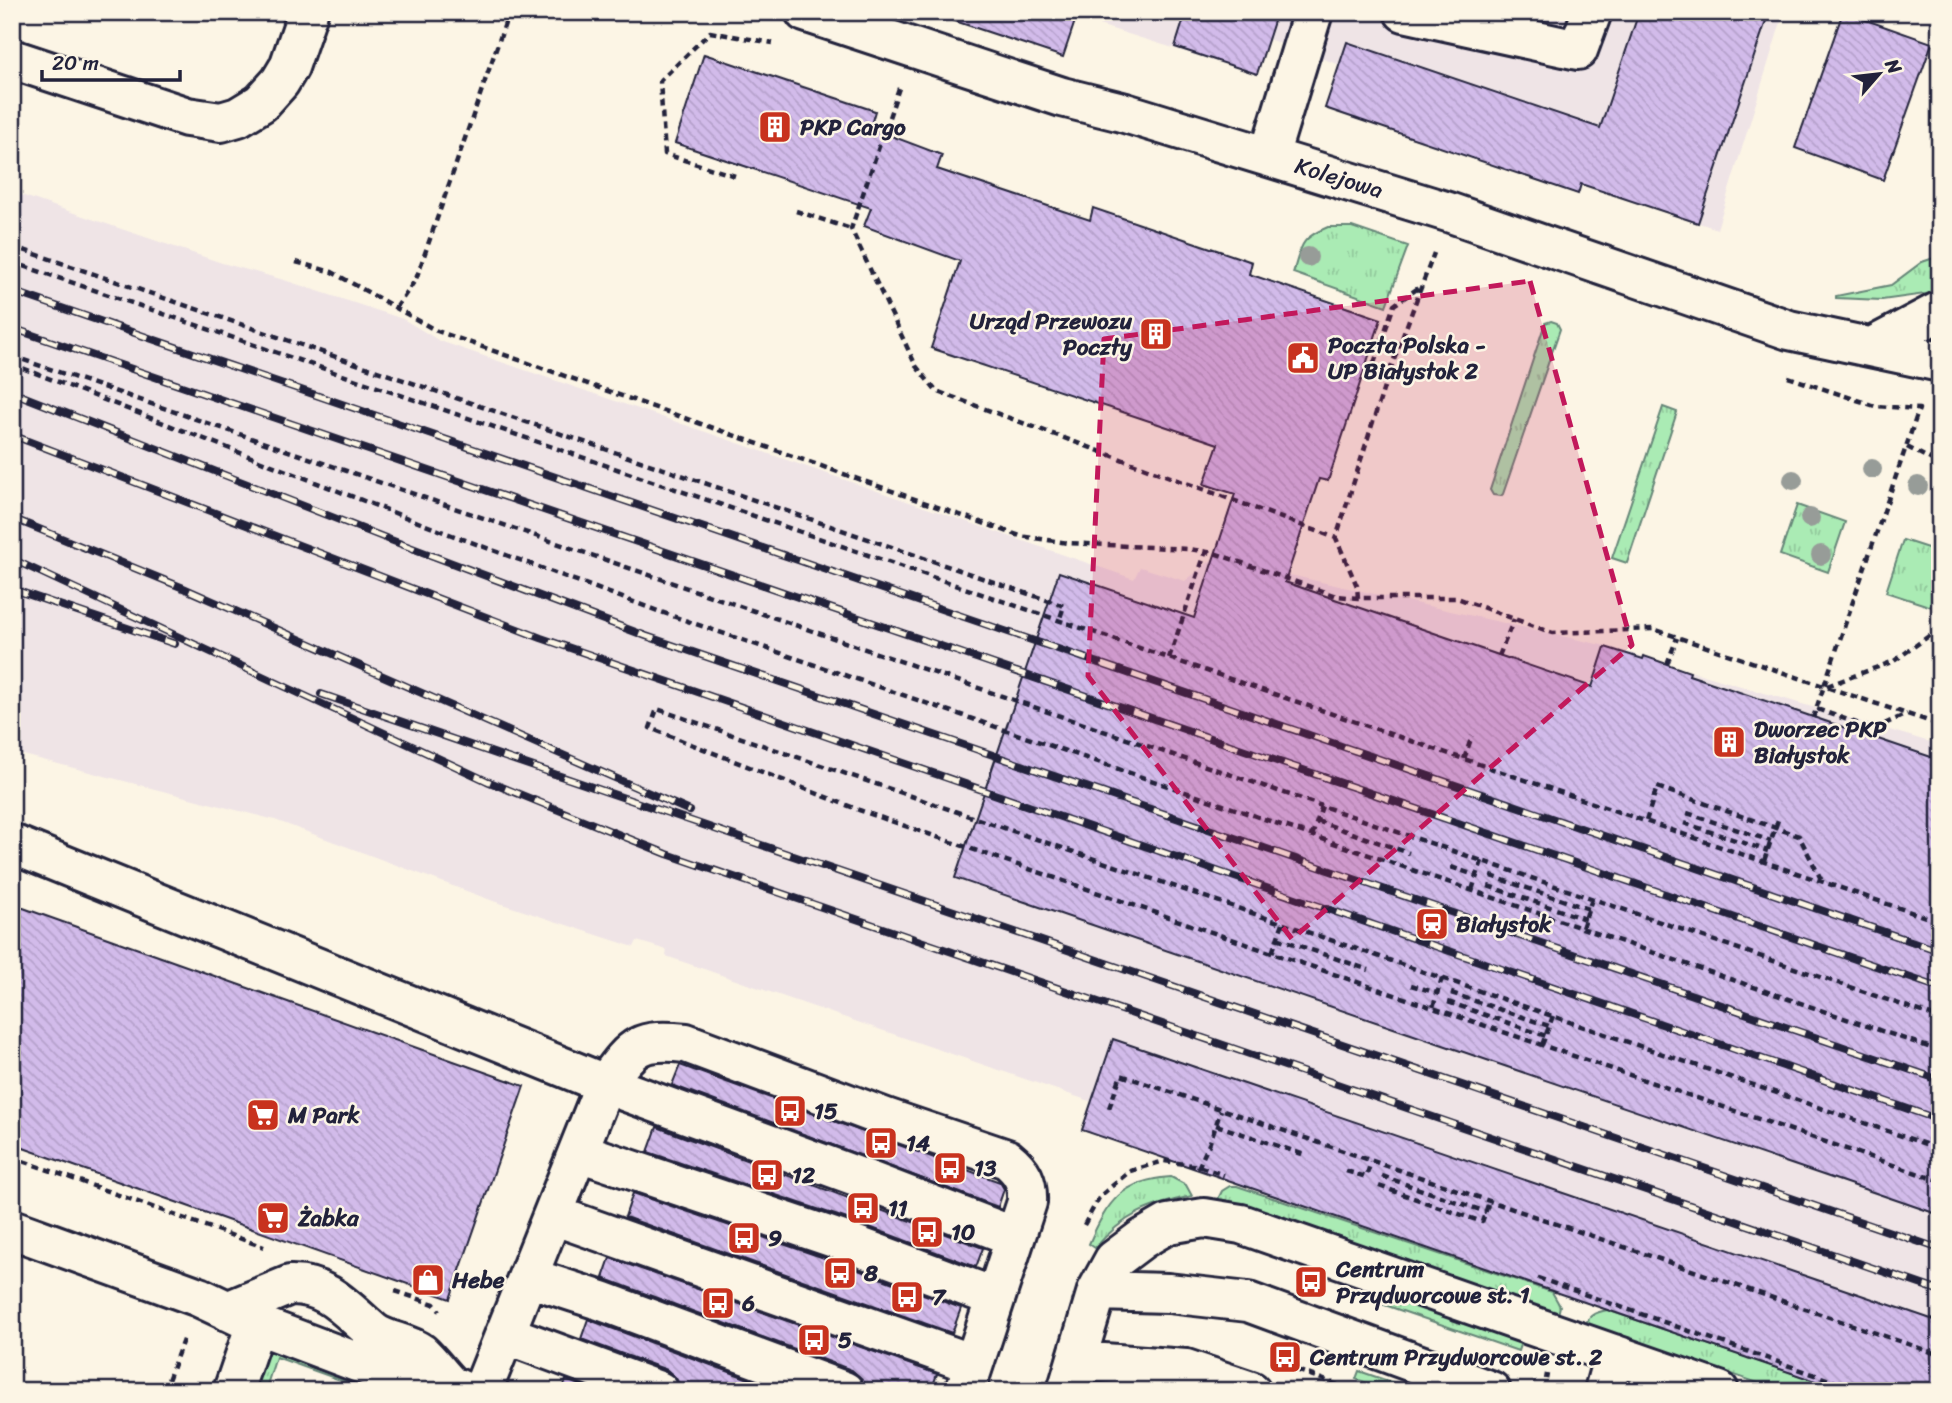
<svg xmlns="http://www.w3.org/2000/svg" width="1952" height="1403" font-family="Sriracha,sans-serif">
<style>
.built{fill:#efe4e6}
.grass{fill:url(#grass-tufts);stroke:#668678;stroke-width:2}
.building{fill:url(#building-back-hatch);stroke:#22223b;stroke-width:2}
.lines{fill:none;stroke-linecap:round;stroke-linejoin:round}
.minor-casing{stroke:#22223b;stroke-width:44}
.path{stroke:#22223b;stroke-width:4.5;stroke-dasharray:7 5;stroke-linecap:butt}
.minor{stroke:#fcf5e5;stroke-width:38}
.rail-casing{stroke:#22223b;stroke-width:8}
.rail{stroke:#fcf5e5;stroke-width:5;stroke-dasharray:16;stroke-linecap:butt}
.tree{fill:#979c98}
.marked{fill:#c2185b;fill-opacity:0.2;stroke:#c2185b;stroke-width:5;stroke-dasharray:14 9;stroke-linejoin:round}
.labels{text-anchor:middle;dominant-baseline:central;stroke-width:5;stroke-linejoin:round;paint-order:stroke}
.poi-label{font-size:23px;font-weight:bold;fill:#22223b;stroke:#fcf5e5;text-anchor:start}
.street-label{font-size:23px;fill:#22223b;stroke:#fcf5e5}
</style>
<defs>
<pattern id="grass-tufts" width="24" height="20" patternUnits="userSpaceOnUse" patternTransform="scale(1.75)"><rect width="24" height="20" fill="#aaebb4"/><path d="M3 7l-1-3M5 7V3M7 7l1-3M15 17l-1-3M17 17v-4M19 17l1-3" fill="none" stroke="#92c99c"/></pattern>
<pattern id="building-back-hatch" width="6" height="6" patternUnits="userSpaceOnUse" patternTransform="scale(1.75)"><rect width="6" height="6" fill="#d2bbea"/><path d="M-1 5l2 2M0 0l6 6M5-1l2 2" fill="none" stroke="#b4a0ca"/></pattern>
</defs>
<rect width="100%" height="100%" fill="#fcf5e5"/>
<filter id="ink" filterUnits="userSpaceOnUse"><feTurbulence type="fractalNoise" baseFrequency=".0143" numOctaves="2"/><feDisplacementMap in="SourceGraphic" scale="14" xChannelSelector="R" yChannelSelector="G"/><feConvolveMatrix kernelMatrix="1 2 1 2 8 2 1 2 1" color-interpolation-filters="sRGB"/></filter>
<g filter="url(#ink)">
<!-- built -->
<path class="built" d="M1103 12H1784L1717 229 1582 184 1578 194 1340 65 1268 39 1257 74 1099 25Z
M12 192 222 263 284 280 403 319 440 341 1134 579 1140 567 1185 581 1214 558 1606 646 1940 745V1391L805 1004 666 956 667 950 637 941 634 947 496 902 275 820 12 752Z"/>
<!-- grass -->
<path class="grass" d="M1328 227H1352L1408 246 1386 306 1293 273C1302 245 1299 239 1328 227Z
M1940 256V292L1882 300 1836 298V296L1891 285 1922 262Z
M1551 321 1557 323 1560 329 1503 494 1501 496 1493 495 1490 490 1545 323Z
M1663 407 1677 412 1627 563 1612 558Z
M1797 505 1845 522 1828 572 1780 555Z
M1903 540 1940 552V602L1938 609 1886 592Z
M1171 1177 1186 1185 1192 1196C1150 1205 1124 1214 1095 1248L1089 1244C1107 1202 1122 1180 1171 1177Z
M1230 1186H1237L1552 1292 1560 1306 1558 1315 1218 1199 1222 1191Z
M1384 1295 1521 1342 1518 1351 1382 1304Z
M1607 1310 1846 1391H1781L1586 1324C1589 1314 1598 1312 1607 1310Z
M271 1346 398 1391H371L276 1357 266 1388 258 1385 256 1381 266 1350Z
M1359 1371 1417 1391H1389L1356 1379Z"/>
<!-- building -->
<path class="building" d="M950 12H1078L1063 57 949 19Z
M1186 12H1277L1257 74 1175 47Z
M1639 12H1769L1698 223 1581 184 1578 194 1325 108 1347 42 1600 128Z
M1843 12 1932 43 1883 180 1795 148Z
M704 54 875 111 870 128 942 155 937 169 1090 220 1093 208 1252 262 1249 274 1381 319 1328 481 1319 479 1285 582 1592 687 1605 647 1643 659 1644 656 1690 672 1689 675 1940 760V1215L955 878 1059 572 1194 618 1235 494 1204 484 1218 444 931 348 960 261 864 226 871 208 675 143Z
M12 904 524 1086 450 1299 12 1144Z
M1113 1039 1940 1322V1391H1844L1082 1130Z
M680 1065 1000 1182 1004 1189 998 1207 672 1085Z
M657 1127 983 1248 976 1267 856 1222 648 1152Z
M633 1193 842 1264 961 1308 952 1333 625 1217Z
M610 1258 937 1374 931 1391H865L861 1378 852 1370 603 1278Z
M588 1319 595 1322 781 1391H680L676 1378 667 1370 581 1339Z
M566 1380 595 1391H562Z"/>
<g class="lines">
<defs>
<path id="minor" d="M805 12 1062 97 1122 112 1448 212 1789 330 1940 362
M1404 12 1578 50 1592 12
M12 59 187 117 221 122 238 117 261 103 280 82 289 67 308 12
M1269 156 1313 12
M1872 347 1940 311
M12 844 605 1084 872 1182 1015 1237
M579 1152 849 1243 994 1297
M553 1215 973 1364
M12 1229 199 1297 256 1324 415 1384 450 1385 463 1391
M528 1277 602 1301 844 1391
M1097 1291 1168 1293 1248 1302 1491 1391
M227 1311 290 1285C327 1284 347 1310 372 1331 385 1342 407 1342 421 1353 431 1362 440 1375 450 1385
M505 1334 659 1391
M1076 1361 1186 1369 1251 1391
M233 1391 256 1324
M482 1391 605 1084C633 1046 637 1038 686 1043L886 1118 1007 1159C1022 1171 1028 1182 1027 1202L965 1391
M1067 1391 1097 1291 1114 1260 1142 1239 1168 1224 1204 1218 1241 1224 1719 1391
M1604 1391 1614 1354"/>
</defs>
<!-- minor casing -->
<use href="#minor" class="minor-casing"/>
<!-- path -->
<path class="path" d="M899 88 851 229 916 366 936 391 1336 538
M735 176 665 154 660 81 710 32 773 43
M796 211 851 229
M12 246 1064 606 1059 621
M12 262 1940 922
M296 262 332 272 437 331 1020 536 1068 543 1189 549 1214 553 1336 596 1358 598H1457L1553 633 1653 629 1940 725
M396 308 416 279 509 12
M12 356 1322 806
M12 364 441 531 658 611 1940 1051
M1364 372 1386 381
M1370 375 1394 305 1421 286
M1788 377 1875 406 1919 409 1813 718
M1907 447 1940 464
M1358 598 1357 586 1336 538 1386 381 1434 253
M1499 656 1514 619
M1169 658 1206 551
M1667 664 1677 638
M1827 686 1894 661 1940 628
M1817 709 1873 729 1907 714
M1464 759 1472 736
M1687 813 1771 841
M1317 821 1409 853
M1646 821 1657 787 1799 836 1822 881
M1684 823 1768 851
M1312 836 1322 806 1940 1018
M1764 861 1778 820
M1451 867 1477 876
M1491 876 1589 909
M1488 886 1585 919
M1472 890 1482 861
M1283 923 1272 953 1940 1181
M1582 928 1592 899
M1277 938 1369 970
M1272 953 859 810 650 728 657 709 1940 1149
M1411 985 1437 993
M1451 993 1549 1026
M1448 1002 1546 1036
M1433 1007 1442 978
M1542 1045 1553 1016
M1109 1108 1121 1075 1940 1355
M1216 1125 1305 1155
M12 1157 264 1247
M1198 1168 1210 1142 1221 1110
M1346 1171 1366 1177 1371 1162
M1382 1176 1486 1212
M1379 1186 1482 1222 1489 1202
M1084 1225 1100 1196 1130 1171 1164 1161 1198 1166 1224 1175
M1538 1278 1861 1391
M395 1291 434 1304 440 1311
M1286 1366 1354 1391
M164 1391 184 1337
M1544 1391 1547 1374"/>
<!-- minor -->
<use href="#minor" class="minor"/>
<defs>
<path id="rail" d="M12 291 1940 951
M12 328 1940 988
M12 392 388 539 646 636 1940 1080
M12 435 541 638 1940 1120
M12 518 181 587 690 811
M12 559 487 781 667 854 1940 1291
M12 589 175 644
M321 694 1940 1249"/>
</defs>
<!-- rail casing -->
<use href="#rail" class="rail-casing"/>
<!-- rail -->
<use href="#rail" class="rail"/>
</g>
<!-- trees -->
<g class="tree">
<circle cx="1308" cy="257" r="10"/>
<circle cx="1872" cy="469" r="10"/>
<circle cx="1793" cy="480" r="10"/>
<circle cx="1918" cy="486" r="10"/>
<circle cx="1810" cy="518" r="10"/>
<circle cx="1821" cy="555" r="10"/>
</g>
</g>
<!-- marked area -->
<path class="marked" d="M1530 281 1632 645 1292 939 1088 676 1104 339Z"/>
<!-- icons -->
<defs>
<symbol id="building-square" viewBox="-11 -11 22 22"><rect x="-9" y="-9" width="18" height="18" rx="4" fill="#c8321e" stroke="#fcf5e5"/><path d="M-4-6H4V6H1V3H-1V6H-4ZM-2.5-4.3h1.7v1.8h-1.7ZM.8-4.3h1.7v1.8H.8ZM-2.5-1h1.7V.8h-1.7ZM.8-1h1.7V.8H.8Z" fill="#fff"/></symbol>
<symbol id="civic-square" viewBox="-11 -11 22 22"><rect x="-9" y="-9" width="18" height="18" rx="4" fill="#c8321e" stroke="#fcf5e5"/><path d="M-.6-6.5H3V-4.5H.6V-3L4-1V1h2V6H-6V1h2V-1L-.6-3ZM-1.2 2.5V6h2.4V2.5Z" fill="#fff"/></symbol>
<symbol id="station-square" viewBox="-11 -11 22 22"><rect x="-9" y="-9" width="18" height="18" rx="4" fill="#c8321e" stroke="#fcf5e5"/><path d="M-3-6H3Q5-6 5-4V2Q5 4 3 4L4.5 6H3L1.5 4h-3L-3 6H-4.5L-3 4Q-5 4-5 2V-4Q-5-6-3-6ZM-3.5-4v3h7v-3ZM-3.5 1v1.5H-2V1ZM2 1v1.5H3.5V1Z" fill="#fff"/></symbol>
<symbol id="bus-square" viewBox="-11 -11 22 22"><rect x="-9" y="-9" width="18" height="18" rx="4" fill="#c8321e" stroke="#fcf5e5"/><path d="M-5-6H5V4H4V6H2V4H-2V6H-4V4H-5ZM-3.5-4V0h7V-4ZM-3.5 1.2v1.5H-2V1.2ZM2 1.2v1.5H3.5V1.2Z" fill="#fff"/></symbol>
<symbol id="supermarket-square" viewBox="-11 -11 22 22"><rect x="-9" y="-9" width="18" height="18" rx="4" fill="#c8321e" stroke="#fcf5e5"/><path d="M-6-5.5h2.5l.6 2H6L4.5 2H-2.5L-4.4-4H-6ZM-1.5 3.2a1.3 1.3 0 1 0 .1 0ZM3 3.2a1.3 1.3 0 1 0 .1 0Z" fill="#fff"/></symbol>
<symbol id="shop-square" viewBox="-11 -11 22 22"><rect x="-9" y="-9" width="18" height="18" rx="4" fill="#c8321e" stroke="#fcf5e5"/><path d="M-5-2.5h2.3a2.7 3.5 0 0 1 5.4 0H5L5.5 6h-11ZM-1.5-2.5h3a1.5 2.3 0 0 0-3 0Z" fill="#fff"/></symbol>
</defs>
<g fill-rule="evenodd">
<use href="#building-square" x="756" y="108" width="38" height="38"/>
<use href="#building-square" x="1137" y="315" width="38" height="38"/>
<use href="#civic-square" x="1284" y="339" width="38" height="38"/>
<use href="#building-square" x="1710" y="723" width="38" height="38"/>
<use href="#station-square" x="1413" y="905" width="38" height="38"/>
<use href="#bus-square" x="771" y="1092" width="38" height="38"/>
<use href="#supermarket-square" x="244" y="1096" width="38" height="38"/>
<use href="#bus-square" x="862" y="1124" width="38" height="38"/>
<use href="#bus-square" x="931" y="1149" width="38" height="38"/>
<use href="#bus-square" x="748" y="1156" width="38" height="38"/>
<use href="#bus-square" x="844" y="1189" width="38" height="38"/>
<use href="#supermarket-square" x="254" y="1199" width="38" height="38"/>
<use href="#bus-square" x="908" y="1213" width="38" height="38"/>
<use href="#bus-square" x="725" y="1219" width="38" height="38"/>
<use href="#bus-square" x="821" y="1254" width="38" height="38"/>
<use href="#shop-square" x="409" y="1261" width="38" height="38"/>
<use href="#bus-square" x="1292" y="1263" width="38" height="38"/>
<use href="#bus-square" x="888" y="1278" width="38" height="38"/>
<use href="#bus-square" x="699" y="1284" width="38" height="38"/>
<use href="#bus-square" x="795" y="1321" width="38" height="38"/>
<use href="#bus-square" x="1266" y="1338" width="38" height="38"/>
</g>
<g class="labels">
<!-- poi labels -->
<g class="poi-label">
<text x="800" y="127">PKP Cargo</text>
<text x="1132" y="321" text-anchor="end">Urząd Przewozu<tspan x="1132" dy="26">Poczty</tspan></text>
<text x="1328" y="345">Poczta Polska -<tspan x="1328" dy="26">UP Białystok 2</tspan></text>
<text x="1754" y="729">Dworzec PKP<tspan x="1754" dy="26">Białystok</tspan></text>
<text x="1456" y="924">Białystok</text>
<text x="814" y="1111">15</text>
<text x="288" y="1115">M Park</text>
<text x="906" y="1143">14</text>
<text x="974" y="1168">13</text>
<text x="792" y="1175">12</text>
<text x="888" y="1208">11</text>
<text x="298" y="1218">Żabka</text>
<text x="951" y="1232">10</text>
<text x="768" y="1238">9</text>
<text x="1336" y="1269">Centrum<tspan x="1336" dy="26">Przydworcowe st. 1</tspan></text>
<text x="864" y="1273">8</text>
<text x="452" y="1280">Hebe</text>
<text x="932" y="1297">7</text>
<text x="742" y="1303">6</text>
<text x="838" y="1340">5</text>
<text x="1310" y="1357">Centrum Przydworcowe st. 2</text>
</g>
<!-- street labels -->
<g class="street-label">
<text transform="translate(1339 178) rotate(17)">Kolejowa</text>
</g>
</g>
<!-- margin -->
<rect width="1952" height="1403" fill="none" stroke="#fcf5e5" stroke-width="42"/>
<rect x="21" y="21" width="1910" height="1361" fill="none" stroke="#22223b" stroke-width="2.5" filter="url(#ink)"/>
<!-- north arrow -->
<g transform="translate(1879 74) rotate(62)" stroke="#fcf5e5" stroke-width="5" paint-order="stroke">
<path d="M0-5L12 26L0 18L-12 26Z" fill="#22223b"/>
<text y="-10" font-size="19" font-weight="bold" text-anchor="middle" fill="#22223b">N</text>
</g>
<!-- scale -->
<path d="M42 70v10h138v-10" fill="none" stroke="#22223b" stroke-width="3.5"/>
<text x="52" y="70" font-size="21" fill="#22223b" stroke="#fcf5e5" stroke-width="5" paint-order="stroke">20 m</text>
</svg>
